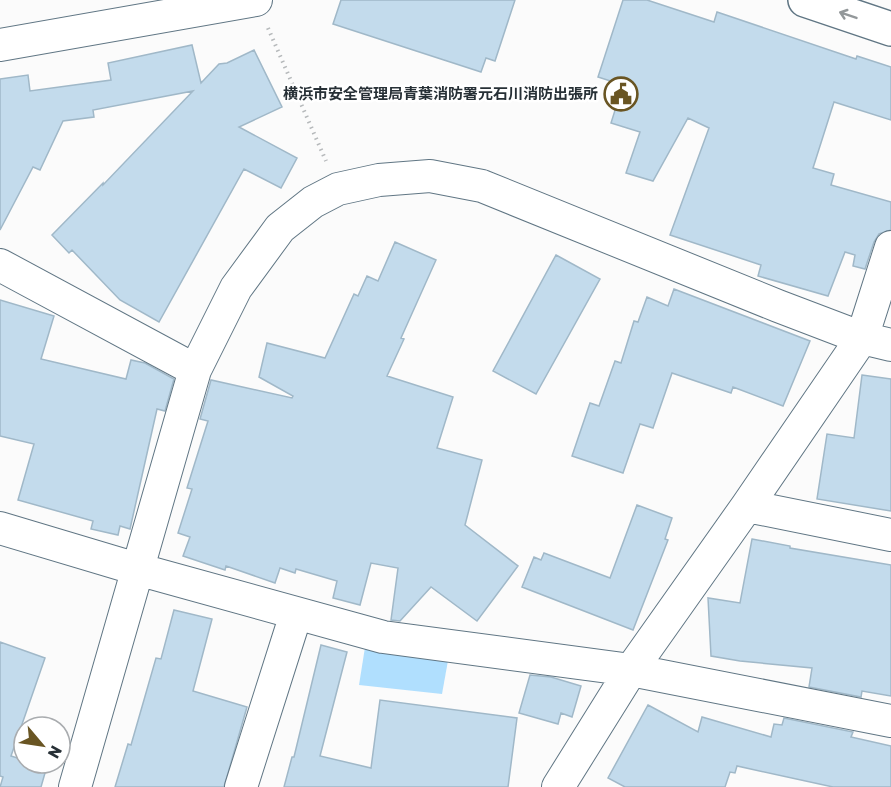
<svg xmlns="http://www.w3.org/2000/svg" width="891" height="787" font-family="Rubik,'Noto Sans JP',sans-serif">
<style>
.green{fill:#b0dffe}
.building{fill:#c3dbec;stroke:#a0b8c8;stroke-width:1.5}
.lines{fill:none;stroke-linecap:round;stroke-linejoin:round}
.minor-casing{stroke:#607684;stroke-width:34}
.major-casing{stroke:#607684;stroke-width:36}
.path{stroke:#b6b9bb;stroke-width:4;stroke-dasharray:1.5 4.5;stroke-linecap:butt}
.minor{stroke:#fff;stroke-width:32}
.major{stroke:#fff;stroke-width:33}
.oneway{stroke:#93989a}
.labels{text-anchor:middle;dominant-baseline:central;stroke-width:5;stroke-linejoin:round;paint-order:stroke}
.poi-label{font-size:15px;font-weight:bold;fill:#273036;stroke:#fff;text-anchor:end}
</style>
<rect width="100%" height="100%" fill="#fbfbfb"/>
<!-- green -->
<path class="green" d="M366 641 449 655 442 694 359 685Z"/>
<!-- building -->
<path class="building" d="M341 0H515L495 61 486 58 481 72 333 24Z
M623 0H647L714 22 717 12 856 59 857 56 891 67V120L834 102 813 168 834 174 831 185 891 202V230L879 234 874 242 865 269 853 266 855 255 845 252 828 296 758 276 761 265 670 235 709 128 688 118 653 181 626 173 640 132 611 123 623 85 598 77Z
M192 45 201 83 219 64 227 63 254 50 282 107 239 127 297 158 281 188 244 169 159 322 120 300 72 250 69 253 52 235 103 183V185L193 91 93 110 94 117 63 121 40 170 33 167 0 230V79L28 75 30 91 111 80 108 63Z
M395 242 436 260 401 338 404 339 387 376 453 397 437 448 482 460 465 525 518 566 477 621 431 587 400 621 391 620 398 568 371 563 360 605 333 598 337 581 296 569 295 573 280 568 275 583 226 566 225 570 183 556 190 537 178 533 192 489 187 488 208 421 200 419 211 380 292 398 293 396 259 377 267 343 325 358 354 294 358 296 367 276 378 281Z
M556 255 600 279 536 394 493 371Z
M674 289 810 341 783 406 733 387 731 393 672 373 653 428 640 424 623 473 572 456 590 403 599 406 615 361 621 363 634 321 638 322 647 297 668 306Z
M0 300 54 316 41 359 126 379 131 360 145 363 174 379 165 411 157 409 130 529 120 526 118 535 91 529 93 521 18 500 34 444 0 436Z
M862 375 891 379V511L817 499 827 434 854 438Z
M637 505 672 518 665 539 668 540 633 630 522 587 534 557 541 560 544 553 610 578Z
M752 539 790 546V548L891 565V696L862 691 861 697 809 687 812 668 740 661 711 656 708 598 740 603Z
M174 610 212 619 193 691 247 707 224 787H115L128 744 131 745 156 658 161 659Z
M0 642 45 658 11 756 24 760V763H36L47 766 41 787H0L3 777 0 776Z
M321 645 347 652 320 756 371 768 380 700 517 718 508 787H284L292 757H294Z
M530 675 551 677 581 686 572 717 561 713 558 724 519 713Z
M648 705 698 732 702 717 771 737 774 724 782 725 784 718 853 732 851 737 891 746V787H833L737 766 735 773 730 772 725 787H625L608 778Z"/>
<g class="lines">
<defs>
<path id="minor" d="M0 45 256 0
M0 265 195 370
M747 506 891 535
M0 528 137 569 383 637 631 670 891 721
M75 787 195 370 236 288 280 228 313 202 338 189 379 180 430 176 482 186 778 306 862 338 891 345
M241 787 296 614
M558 787 631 670 747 506 862 338 891 247"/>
<path id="major" d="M805 0 891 29"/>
</defs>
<!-- minor casing -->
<use href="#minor" class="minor-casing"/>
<!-- major casing -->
<use href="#major" class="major-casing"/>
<!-- path -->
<path class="path" d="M268 28 326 161"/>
<!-- minor -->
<use href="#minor" class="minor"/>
<!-- major -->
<use href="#major" class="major"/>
</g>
<!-- one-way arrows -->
<defs><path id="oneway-shaft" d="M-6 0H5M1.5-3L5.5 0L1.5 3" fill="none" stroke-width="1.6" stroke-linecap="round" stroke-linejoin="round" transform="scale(1.5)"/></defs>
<use class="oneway" href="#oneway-shaft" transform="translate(848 15) rotate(-161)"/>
<!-- icons -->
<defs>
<symbol id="civic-ring" viewBox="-11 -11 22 22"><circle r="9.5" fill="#fff" stroke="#695523" stroke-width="1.5"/><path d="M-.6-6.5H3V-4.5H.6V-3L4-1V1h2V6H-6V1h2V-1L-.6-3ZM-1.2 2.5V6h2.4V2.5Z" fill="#695523"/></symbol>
</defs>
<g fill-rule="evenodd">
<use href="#civic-ring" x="602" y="75" width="38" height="38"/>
</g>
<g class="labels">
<!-- poi labels -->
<g class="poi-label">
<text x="598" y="94">横浜市安全管理局青葉消防署元石川消防出張所</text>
</g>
</g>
<!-- north arrow -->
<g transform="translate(42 745) rotate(119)"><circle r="28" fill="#ffffff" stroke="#a9acaf" stroke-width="1.5"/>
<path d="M0-4.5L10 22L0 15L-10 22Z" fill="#695523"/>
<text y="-9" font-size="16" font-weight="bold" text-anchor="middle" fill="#273036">N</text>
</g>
</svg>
